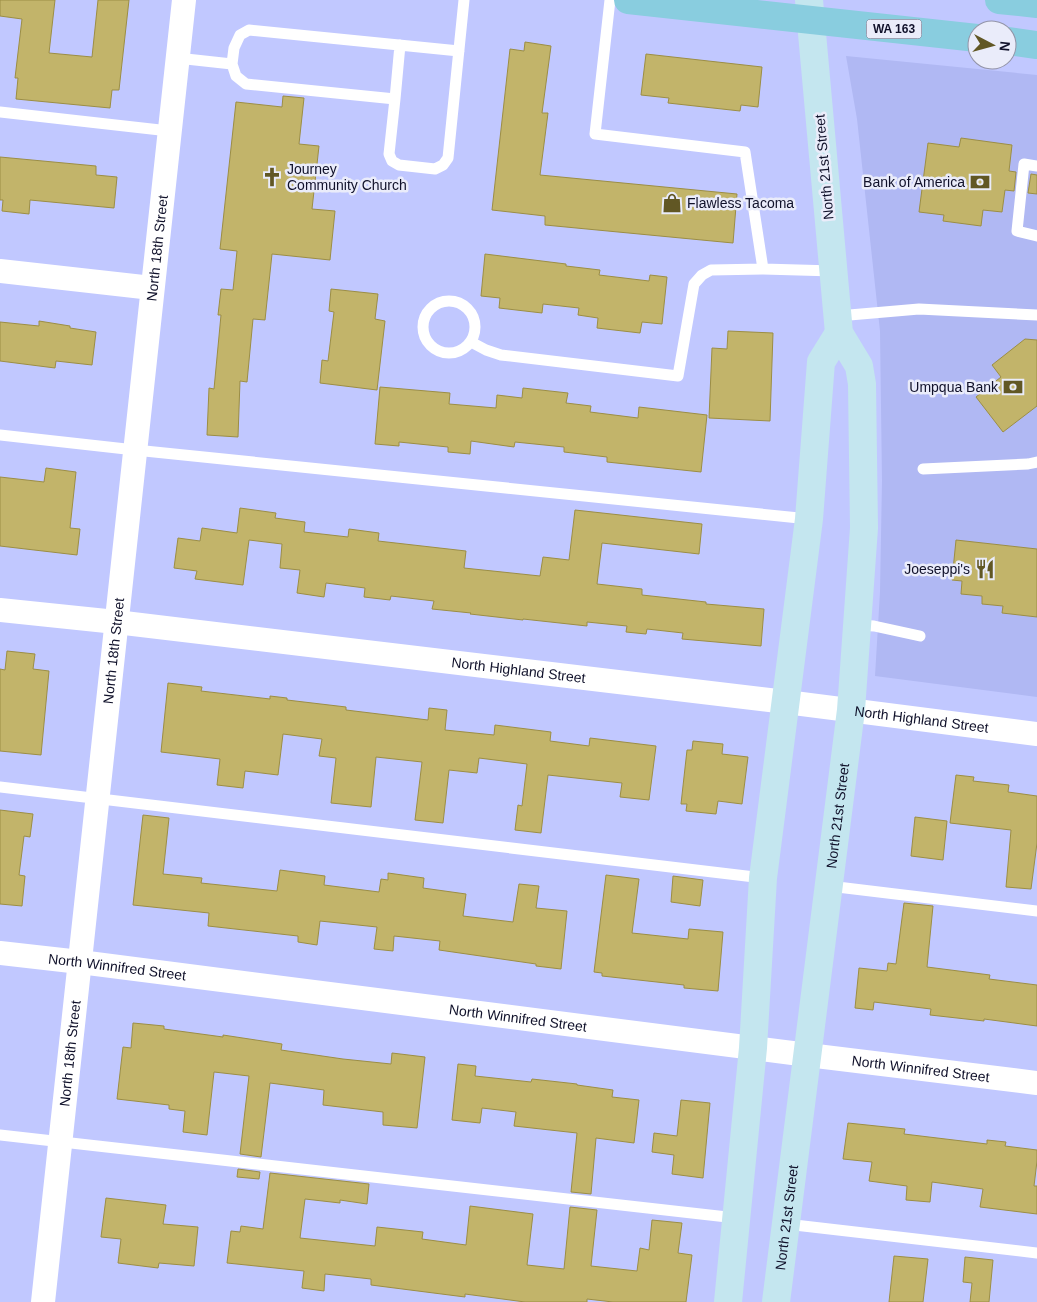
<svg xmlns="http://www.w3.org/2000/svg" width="1037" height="1302" font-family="Helvetica,sans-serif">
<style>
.built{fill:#b0b8f3}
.building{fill:#c2b46a;stroke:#9c8e44}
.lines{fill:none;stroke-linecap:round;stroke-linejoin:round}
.lane{stroke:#fff;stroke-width:11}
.street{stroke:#fff;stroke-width:24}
.secondary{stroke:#c4e6ef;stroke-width:28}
.primary{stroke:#89cddf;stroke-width:28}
.labels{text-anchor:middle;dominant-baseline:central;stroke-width:5;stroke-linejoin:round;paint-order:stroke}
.shield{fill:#eaecfa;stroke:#515368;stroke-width:1}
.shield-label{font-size:12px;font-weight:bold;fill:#10112a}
.street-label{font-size:14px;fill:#10112a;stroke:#eaecfa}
.poi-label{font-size:14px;fill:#10112a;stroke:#eaecfa;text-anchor:end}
</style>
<rect width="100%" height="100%" fill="#c1c8ff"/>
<!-- built -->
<path class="built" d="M846 56 1037 75V697L875 676 880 592 882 481 880 331 857 119Z"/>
<!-- building -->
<path class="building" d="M0 0H55L49 53 92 57 98 0H129L119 90H112L110 108 16 99 18 78H15L22 19 0 16Z
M525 42 551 46 542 113H548L540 175 737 194 733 243 545 225V216L492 210 510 49 524 51Z
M646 54 762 67 758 107 741 105 740 111 668 103 669 98 641 95Z
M283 96 304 98 299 144 319 146 312 209 335 211 330 260 272 254 265 320 253 319 247 382 240 381 238 437 207 435 209 388 214 389 221 315H218L221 289 233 290 237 251 220 249 236 102 282 107Z
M961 138 1012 145 1009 171 1016 172 1014 191 1005 190 1002 212 983 210 981 226 943 221 944 215 919 212 928 143 959 147Z
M0 157 96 166V175L117 177 114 208 30 200 29 214 2 211 3 200H0Z
M1031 174 1037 175V194L1028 193Z
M485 254 566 264V266L600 270 599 275 649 281 650 275 667 277 662 324 642 322 640 333 597 328 598 318 578 315 579 308 543 304 542 313 499 308 500 298 481 296Z
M331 289 378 294 375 319 385 321 377 390 320 383 322 360 328 361 334 312 329 311Z
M39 321 70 326V328L96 332 92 365 56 361 55 368 0 361V322L39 326Z
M728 331 773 333 770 421 709 418 712 348 727 349Z
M1025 339 1037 340V406L1003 432 976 397 1001 377 992 365Z
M380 387 450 393 449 404 496 408 497 395 522 398 523 388 568 393 566 403 591 406 590 412 638 418 639 407 707 415 701 472 607 462V457L564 452V447L515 442 514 447 471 441 470 454 448 452V447L399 442V446L375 444Z
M46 468 76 472 70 528 80 529 77 555 0 546V477L44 482Z
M240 508 276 513 275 518 305 522 304 532 348 537 349 529 379 533 378 541 466 551 464 568 540 576 543 557 569 560 575 510 702 524 699 554 602 543 597 584 642 589V595L706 602V604L764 609 761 646 682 639 683 633 647 629 646 634 626 632 627 626 587 622V626L523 619V620L470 614 471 613 432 609 434 601 391 596 390 600 364 597 365 588 326 583 324 597 297 593 300 570 280 568 282 544 249 540 243 585 195 579 197 571 174 568 178 538 200 541 202 528 237 533Z
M956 540 1037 549V617L1002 613 1003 606 982 604V596L961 594 962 581 952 580Z
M7 651 35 654 33 669 49 671 41 755 0 751V669L5 670Z
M168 683 202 687 201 691 270 699V696L287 698V700L346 707V710L428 720 429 708 447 710 445 730 494 735 495 725 551 732 550 741 589 746 590 738 656 746 649 800 620 797 622 783 548 775 541 833 515 830 518 805 522 806 527 764 479 758 477 773 449 770 443 823 415 820 422 762 376 757 371 807 331 803 336 758 319 756 322 739 283 734 278 775 245 771 243 788 217 785 220 759 161 752Z
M693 741 723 744 722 754 748 757 742 804 718 801 716 814 686 811 687 804H681L687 750H692Z
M956 775 974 777 973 781 1009 785 1008 792 1037 796V843L1031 889 1006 887 1011 830 950 823Z
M0 810 33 814 30 837 24 836 19 875 25 876 22 906 0 904Z
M143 815 169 818 163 874 202 878 201 883 277 891 280 870 325 876 324 885 379 892 381 879 388 880V873L424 878 423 888 466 894 463 916 513 922 519 884 539 886 536 908 567 911 561 969 536 966V964L439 950 440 941 394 936 393 951 374 949 377 927 320 921 317 945 298 942V936L208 926 209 913 133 905Z
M915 817 947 821 943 860 911 856Z
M606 875 639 879 632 933 688 939 689 929 723 932 718 991 684 988V985L602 976V973L594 972Z
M673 876 703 880 700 906 671 902Z
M904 903 933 906 927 967 990 975 989 979 1037 985V1026L984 1019V1021L930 1015 931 1009 874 1002 873 1010 855 1008 859 968 887 971 888 963 896 964Z
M133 1023 164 1026V1029L223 1037V1035L282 1044 281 1050 343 1059 391 1064 392 1053 425 1057 417 1128 383 1125V1112L323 1105 324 1090 270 1083 261 1157 240 1154 249 1076 214 1072 207 1135 183 1132 185 1111 169 1109V1105L117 1099 123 1047 131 1048Z
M458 1064 476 1066 475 1076 531 1082 532 1079 577 1084V1085L613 1090 612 1097 639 1100 634 1143 596 1138 591 1194 571 1192 577 1133 514 1126 516 1112 482 1108 480 1123 452 1120Z
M681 1100 710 1103 703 1178 672 1174 674 1155 652 1152 654 1133 677 1136Z
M848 1123 905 1129 904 1134 987 1144V1140L1006 1142 1005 1146 1037 1150V1161L1034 1186H1037V1214L980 1207 983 1189 932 1182 930 1202 906 1200 907 1186 869 1181 872 1162 843 1159Z
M238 1169 260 1172 259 1179 237 1177Z
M270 1173 369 1184 367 1204 340 1200V1203L305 1199 300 1238 375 1246 377 1227 423 1232 422 1239 466 1245 470 1206 533 1214 527 1265 564 1269 570 1207 597 1210 591 1266 637 1271 640 1248 649 1250 652 1220 682 1223 678 1253 692 1255 686 1302H613L587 1299V1302H525L465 1294V1297L371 1285V1279L325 1274 324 1291 302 1288 304 1271 227 1263 231 1231 240 1232 241 1226 263 1229Z
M106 1198 166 1205 163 1224 198 1227 194 1266 159 1263 158 1268 118 1263 121 1239 101 1237Z
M894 1256 928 1259 923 1302H889Z
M965 1257 993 1260 989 1302H970L972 1283 963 1282Z"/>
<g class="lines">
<!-- lane -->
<path class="lane" d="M610 0 595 134 745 152 763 269
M177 58 232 64 236 76 246 84 395 99 389 154 392 161 399 165 435 169 443 165 448 158 464 0
M232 64 234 48 240 35 249 30 459 51
M395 99 400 45
M0 112 169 131
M1037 166 1024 164 1017 231 1037 236
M423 327a26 26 0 1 1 52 0a26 26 0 1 1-52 0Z
M838 316 919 309 1037 315
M471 342 486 350 501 355 678 376 694 284 702 275 711 270 763 269 834 271
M0 435 135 450 809 519
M923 469 1028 464 1037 462
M858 625 874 626 920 636
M0 787 763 878
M829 886 1037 911
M0 1135 736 1218
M786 1224 1037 1253"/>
<!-- street -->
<g class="street">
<path d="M0 271 152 288"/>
<path id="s1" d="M0 610 116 622 786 702 1037 734"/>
<path id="s2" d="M0 953 80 962 808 1055 1037 1083"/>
<path id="s3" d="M43 1302 184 0"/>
</g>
<!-- secondary -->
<g class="secondary">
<path d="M728 1302 753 1048 763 878 809 519 821 362 839 333"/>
<path id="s4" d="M776 1302 851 710 864 528 862 384 859 366 839 333 809 0"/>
</g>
<!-- primary -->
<path class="primary" d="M628 0 977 38
M999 0 1037 4
M1007 41 1037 45"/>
</g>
<!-- icons -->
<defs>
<symbol id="church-bare" viewBox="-9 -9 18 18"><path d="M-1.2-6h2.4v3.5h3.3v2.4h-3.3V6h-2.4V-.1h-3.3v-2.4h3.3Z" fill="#615724" stroke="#eaecfa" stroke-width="2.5" paint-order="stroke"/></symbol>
<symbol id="bank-bare" viewBox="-9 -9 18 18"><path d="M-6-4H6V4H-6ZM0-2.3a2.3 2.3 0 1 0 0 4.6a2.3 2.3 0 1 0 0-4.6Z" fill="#615724" stroke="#eaecfa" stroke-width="2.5" paint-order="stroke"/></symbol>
<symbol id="shop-bare" viewBox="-9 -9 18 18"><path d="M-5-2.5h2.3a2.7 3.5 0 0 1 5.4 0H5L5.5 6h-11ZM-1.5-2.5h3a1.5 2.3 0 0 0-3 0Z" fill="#615724" stroke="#eaecfa" stroke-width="2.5" paint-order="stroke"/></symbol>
<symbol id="restaurant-bare" viewBox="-9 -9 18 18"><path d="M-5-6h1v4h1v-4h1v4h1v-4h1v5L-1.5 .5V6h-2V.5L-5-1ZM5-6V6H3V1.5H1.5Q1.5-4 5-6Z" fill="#615724" stroke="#eaecfa" stroke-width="2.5" paint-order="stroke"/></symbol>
</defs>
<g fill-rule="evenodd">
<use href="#church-bare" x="258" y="163" width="28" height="28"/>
<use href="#bank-bare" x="966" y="168" width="28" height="28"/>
<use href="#shop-bare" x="658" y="189" width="28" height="28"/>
<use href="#bank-bare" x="999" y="373" width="28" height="28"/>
<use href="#restaurant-bare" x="971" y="555" width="28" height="28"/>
</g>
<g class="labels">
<!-- shield labels -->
<rect class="shield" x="866.5" y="19.5" width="55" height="19" rx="4"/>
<g class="shield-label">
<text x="894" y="29">WA 163</text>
</g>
<!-- street labels -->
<g class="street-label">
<text transform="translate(824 167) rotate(-95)">North 21st Street</text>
<text stroke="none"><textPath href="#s3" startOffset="1060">North 18th Street</textPath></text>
<text stroke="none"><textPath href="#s3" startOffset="655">North 18th Street</textPath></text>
<text stroke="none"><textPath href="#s1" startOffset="522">North Highland Street</textPath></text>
<text stroke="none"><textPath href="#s1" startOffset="928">North Highland Street</textPath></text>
<text stroke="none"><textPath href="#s4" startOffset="490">North 21st Street</textPath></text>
<text stroke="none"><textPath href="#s2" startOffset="118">North Winnifred Street</textPath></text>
<text stroke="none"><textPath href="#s2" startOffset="522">North Winnifred Street</textPath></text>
<text stroke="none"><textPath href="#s3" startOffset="250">North 18th Street</textPath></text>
<text stroke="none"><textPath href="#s2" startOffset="928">North Winnifred Street</textPath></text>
<text stroke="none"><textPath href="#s4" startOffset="85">North 21st Street</textPath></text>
</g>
<!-- poi labels -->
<g class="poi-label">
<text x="287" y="169" text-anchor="start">Journey<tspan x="287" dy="16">Community Church</tspan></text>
<text x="965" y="182">Bank of America</text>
<text x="687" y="203" text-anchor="start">Flawless Tacoma</text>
<text x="998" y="387">Umpqua Bank</text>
<text x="970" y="569">Joeseppi's</text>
</g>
</g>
<!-- north arrow -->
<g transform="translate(992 45) rotate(96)"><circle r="24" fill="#eaecfa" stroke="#9394a7"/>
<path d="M0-4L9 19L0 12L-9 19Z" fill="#615724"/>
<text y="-8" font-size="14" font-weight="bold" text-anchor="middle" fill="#10112a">N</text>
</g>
</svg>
